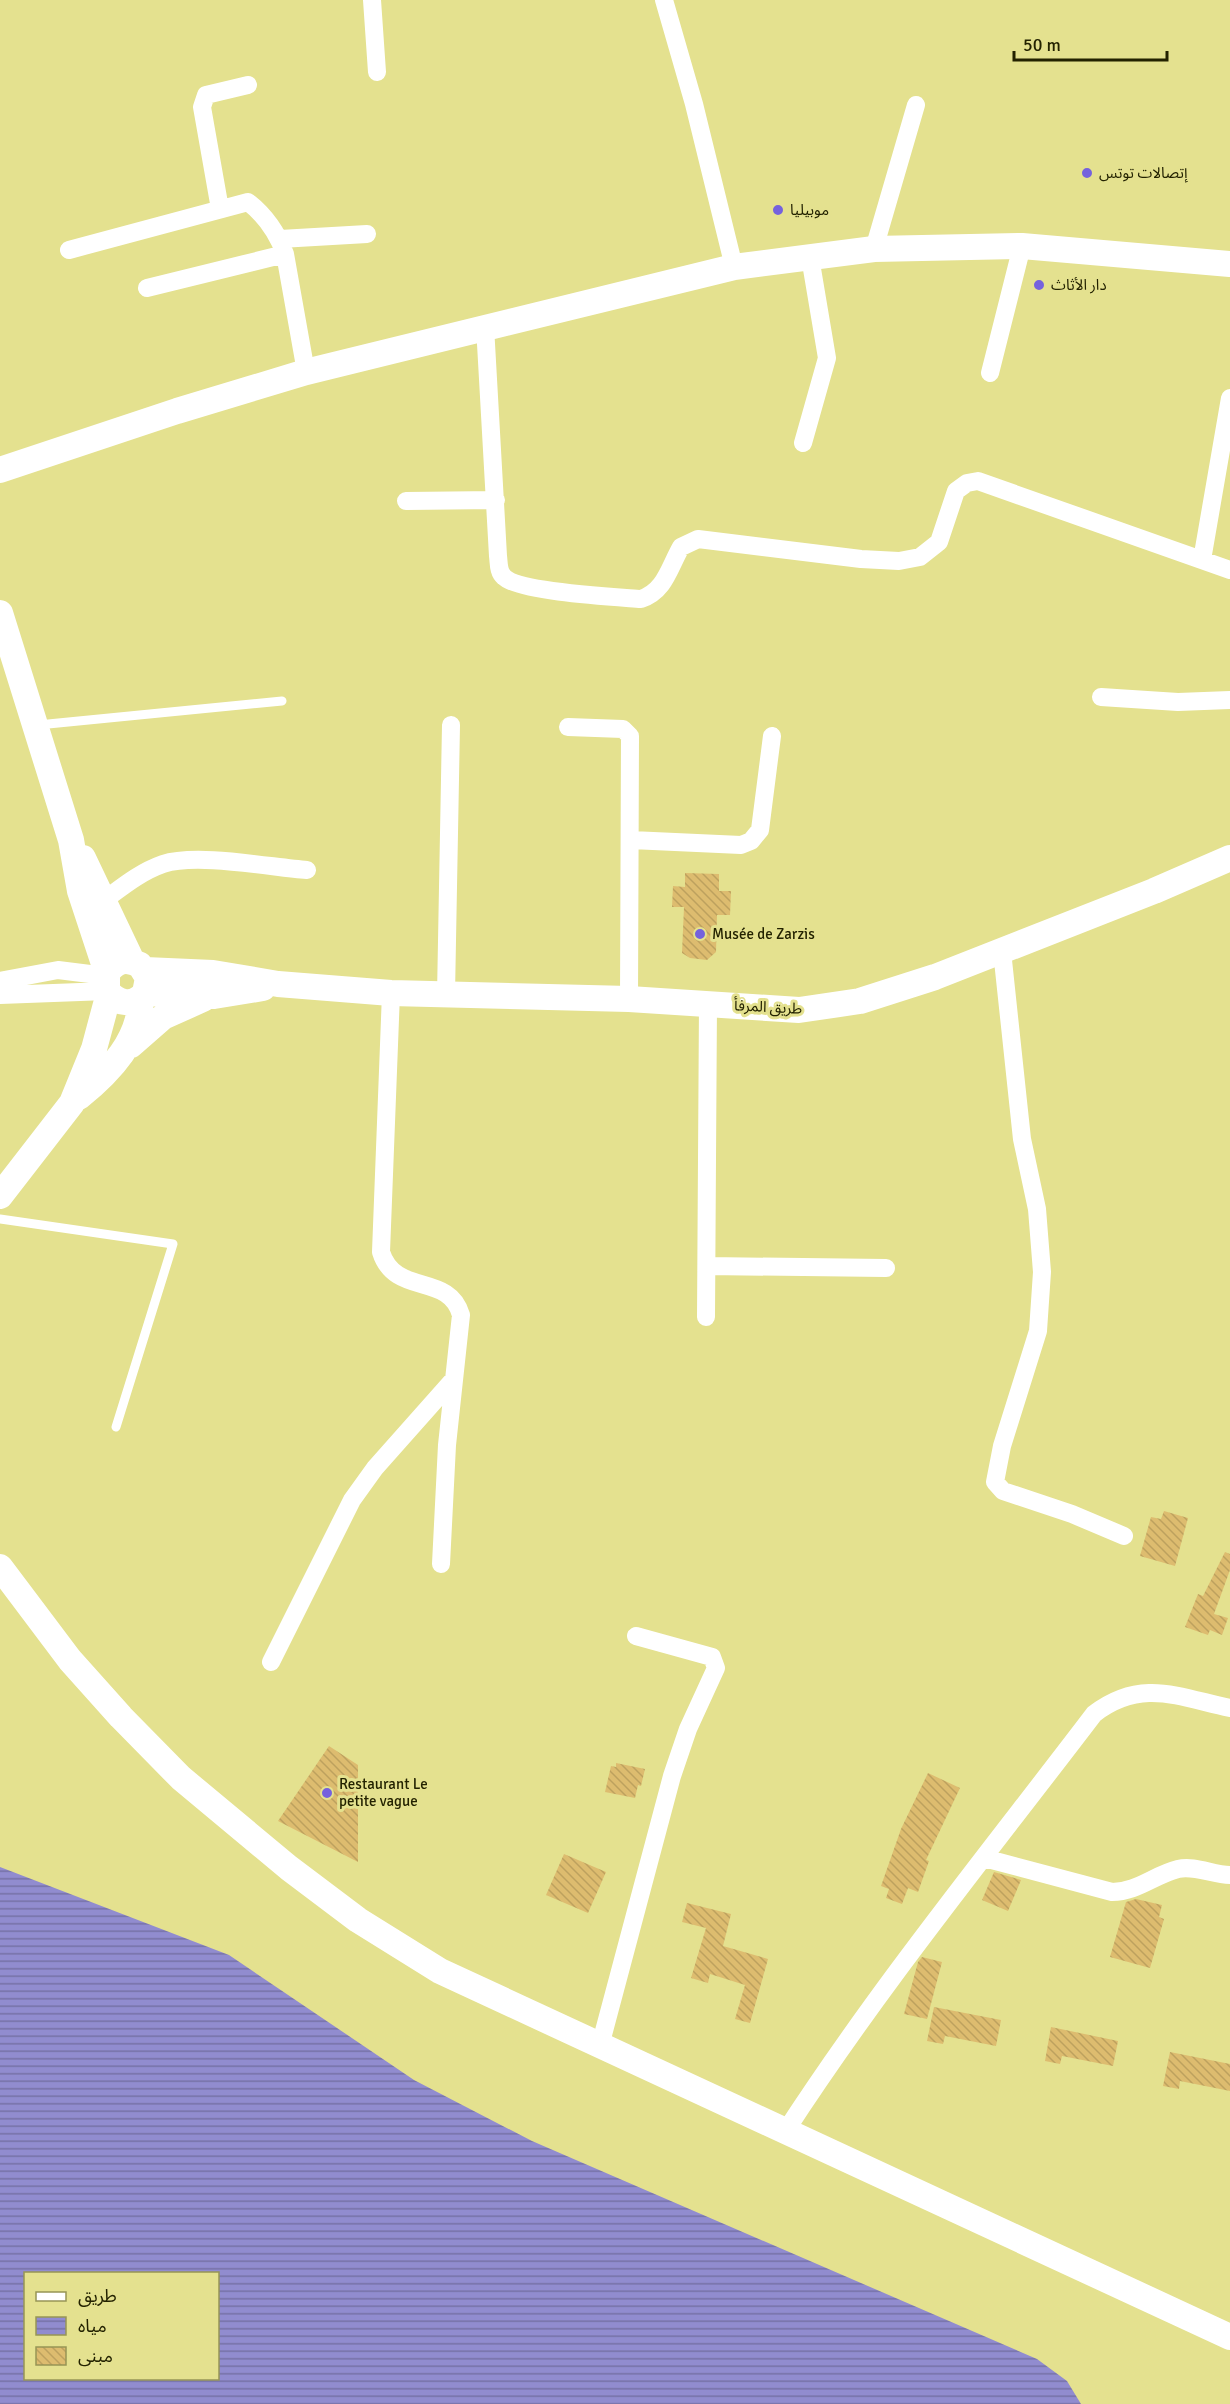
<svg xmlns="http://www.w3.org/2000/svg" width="1230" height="2404" font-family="Signika,'Noto Sans Arabic',sans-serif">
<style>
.water{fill:url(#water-rules);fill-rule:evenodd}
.building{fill:url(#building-back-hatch)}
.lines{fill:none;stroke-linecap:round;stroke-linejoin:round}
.lane{stroke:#fff;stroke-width:9}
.street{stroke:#fff;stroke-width:18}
.secondary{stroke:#fff;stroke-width:26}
.poi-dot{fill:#7562dd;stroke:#e4e18f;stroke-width:2}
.labels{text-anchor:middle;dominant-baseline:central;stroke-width:6;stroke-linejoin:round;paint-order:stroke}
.poi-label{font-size:15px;fill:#232200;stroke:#e4e18f;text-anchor:start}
.street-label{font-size:15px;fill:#232200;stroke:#e4e18f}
</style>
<defs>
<pattern id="water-rules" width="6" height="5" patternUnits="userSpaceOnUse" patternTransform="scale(1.5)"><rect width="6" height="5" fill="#918ccf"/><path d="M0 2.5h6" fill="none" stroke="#7672a6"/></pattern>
<pattern id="building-back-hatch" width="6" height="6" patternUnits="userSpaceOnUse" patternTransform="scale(1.5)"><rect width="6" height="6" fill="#ddbc6f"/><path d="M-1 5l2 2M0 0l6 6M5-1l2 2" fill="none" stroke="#bda15e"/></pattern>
</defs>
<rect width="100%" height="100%" fill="#e4e18f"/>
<!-- water -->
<path class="water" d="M0 1867 229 1955 414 2080 532 2141 1037 2359 1067 2381 1081 2404H0ZM26 2274H218V2378H26Z"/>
<!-- building -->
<path class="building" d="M685 873 719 874V891H731L730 915H717L716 952 707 960 690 958 682 953 684 907H672L673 886 685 887Z
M1164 1511 1188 1518 1175 1566 1140 1556 1151 1517 1161 1519Z
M1225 1552 1230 1554V1570L1214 1614 1228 1618 1222 1635 1210 1630 1208 1635 1185 1627 1198 1594 1203 1596Z
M329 1746 358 1765V1862L278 1821Z
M616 1763 645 1769 641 1786 638 1785 635 1798 605 1792 611 1766 616 1767Z
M928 1773 960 1788 926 1860 929 1861 918 1892 908 1888 902 1904 886 1898 889 1889 881 1886 901 1829Z
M564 1854 606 1872 588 1913 546 1895Z
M994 1872 1021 1880 1008 1911 982 1900Z
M1136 1899 1162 1905 1159 1917 1164 1919 1150 1968 1110 1957 1126 1902Z
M687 1903 731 1914 723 1946 768 1959 750 2023 735 2019 745 1985 710 1974 708 1983 691 1978 706 1928 682 1922Z
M922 1957 942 1962 927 2019 904 2014 918 1962Z
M934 2007 1001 2020 996 2046 945 2036 943 2044 927 2041Z
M1051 2027 1118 2041 1113 2066 1062 2056 1060 2064 1045 2061Z
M1170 2052 1230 2064V2091L1180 2081 1179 2089 1163 2086Z"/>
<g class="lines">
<!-- lane -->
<path class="lane" d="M38 725 282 701
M0 1219 173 1244 116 1427"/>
<!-- street -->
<path class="street" d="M372 0 377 72
M664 0 694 104 734 267
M220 209 202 107 206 95 248 85
M280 239 367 234
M874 249 916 105
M69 250 248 202C266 216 277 232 285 254L306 372
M147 288 285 254
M485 326 498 556C499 563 498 572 504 577 519 592 616 597 641 599 665 591 669 568 681 547L698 539 861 559 899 561 920 557 939 542 956 491 967 483 978 481 1230 570
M990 373 1022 246
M803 443 827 358 810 257
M406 501 496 500
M1202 560 1230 398
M1101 697 1178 702 1230 700
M568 727 623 729 630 736 629 999
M631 840 741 845 751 841 760 830 772 736
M103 901C122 887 140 872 163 864 197 853 269 867 307 870
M1002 951 1022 1139 1037 1209 1042 1272 1038 1331 1002 1446 995 1482 1003 1491 1072 1514 1124 1536
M0 981 58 970 106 976
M391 993 381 1252C395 1297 449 1272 461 1315L447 1445 441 1564
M0 995 107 991
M446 995 451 725
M707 1266 886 1268
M706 1317 708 1003
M271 1662 352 1500 375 1468 454 1379
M984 1858 1112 1892C1137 1892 1154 1875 1178 1869 1195 1865 1213 1875 1230 1875
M600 2046 672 1776 688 1729 716 1668 712 1657 636 1636
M785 2132C879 1987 989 1852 1094 1714 1141 1678 1178 1697 1230 1708"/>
<!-- secondary -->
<path class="secondary" d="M0 470 177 411 306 372 734 267 874 249 1022 246 1230 264
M0 613 71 840 80 891 107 973V991C118 1004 133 1007 145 993L148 978 140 965C126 958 116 960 107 973
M83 858 132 961
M145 970 213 973 278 984 391 993 629 999 799 1010 860 1001 935 977 1154 891 1230 858
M145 993 214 996 263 988
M131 1045 163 1017 203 999
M79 1097C111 1071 140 1040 141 998
M0 1196 72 1103 94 1049 109 993
M0 1567 70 1660 121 1717 181 1778 289 1868 358 1920 440 1971 1230 2337"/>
</g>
<!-- markers -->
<g class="poi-dot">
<circle cx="1087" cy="173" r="6"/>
<circle cx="778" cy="210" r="6"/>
<circle cx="1039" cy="285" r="6"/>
<circle cx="700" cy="934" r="6"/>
<circle cx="327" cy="1793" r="6"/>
</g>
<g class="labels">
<!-- poi labels -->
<g class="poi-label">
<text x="1099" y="173">إتصالات توتس</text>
<text x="790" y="210">موبيليا</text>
<text x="1051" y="285">دار الأثاث</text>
<text x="712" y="934">Musée de Zarzis</text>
<text x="339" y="1784">Restaurant Le<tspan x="339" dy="17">petite vague</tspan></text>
</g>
<!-- street labels -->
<g class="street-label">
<text transform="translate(768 1007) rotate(3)">طريق المرفأ</text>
</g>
</g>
<!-- legend -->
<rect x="24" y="2272" width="195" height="108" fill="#e4e18f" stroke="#979556" stroke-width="1.5"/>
<rect x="36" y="2292" width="30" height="9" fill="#ffffff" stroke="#979556" stroke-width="1.5"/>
<text x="78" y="2302" font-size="18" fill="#232200">طريق</text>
<rect x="36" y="2317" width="30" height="18" fill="url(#water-rules)" stroke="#979556" stroke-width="1.5"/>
<text x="78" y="2332" font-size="18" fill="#232200">مياه</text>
<rect x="36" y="2347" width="30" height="18" fill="url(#building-back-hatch)" stroke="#979556" stroke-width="1.5"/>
<text x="78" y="2362" font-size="18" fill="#232200">مبنى</text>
<!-- scale -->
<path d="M1014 51v9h153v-9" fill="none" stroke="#232200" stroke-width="3"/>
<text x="1023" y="51" font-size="18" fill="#232200" stroke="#e4e18f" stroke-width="4.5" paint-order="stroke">50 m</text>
</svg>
